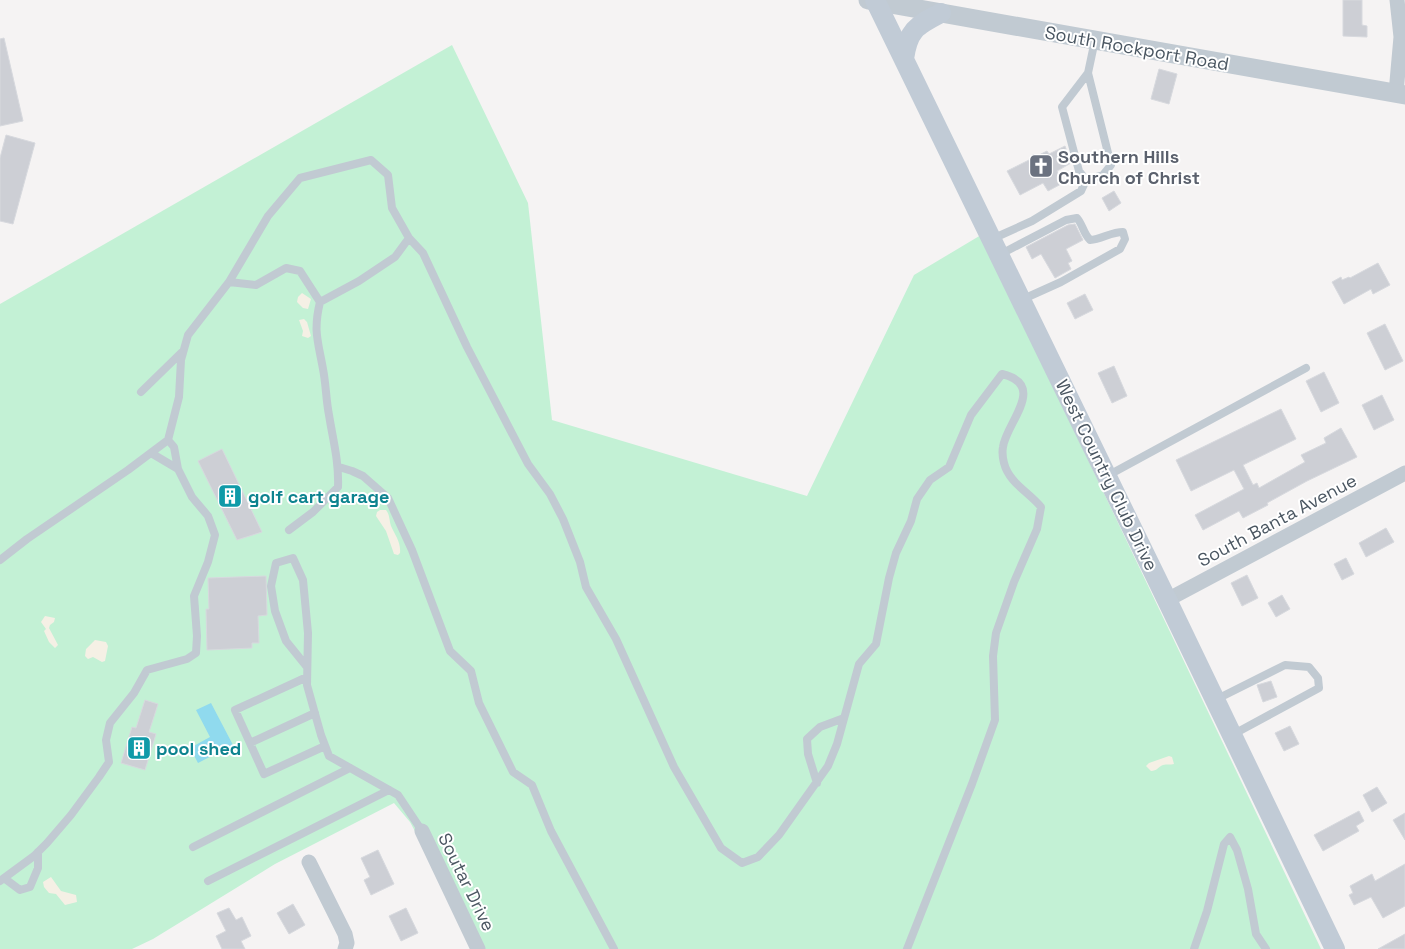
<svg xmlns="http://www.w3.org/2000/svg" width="1405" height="949" font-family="'Space Grotesk',sans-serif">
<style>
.green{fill:#c3f1d5}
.sand{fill:#f5f0e5}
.water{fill:#90daee}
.building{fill:#cdcfd5;stroke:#d7d9de}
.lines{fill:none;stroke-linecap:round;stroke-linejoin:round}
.service{stroke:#c1cad2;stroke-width:8}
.minor{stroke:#c1cad2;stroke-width:15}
.tertiary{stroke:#c1cad2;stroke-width:19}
.secondary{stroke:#c1cbd6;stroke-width:20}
.labels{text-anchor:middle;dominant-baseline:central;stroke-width:4;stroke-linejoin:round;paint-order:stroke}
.street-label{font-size:18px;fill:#4a5661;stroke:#fff}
.worship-label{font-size:18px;font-weight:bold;fill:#5b616d;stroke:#fff;text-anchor:start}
.culture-label{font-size:18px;font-weight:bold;fill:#0d838f;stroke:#fff;text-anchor:start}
</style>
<rect width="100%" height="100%" fill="#f5f3f3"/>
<!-- green -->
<path class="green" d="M452 45 528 203 552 420 807 496 914 275 981 235 1321 949H479L410 822 394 803 275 864 153 939 132 949H0V304Z"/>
<!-- sand -->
<path class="sand" d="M302 293 311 299 308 309 303 308 297 302 298 297Z
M304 319 307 322 311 336 308 338 302 336 303 331 299 320Z
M380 510H386C390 515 389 520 391 526 395 535 401 542 400 553L398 555 394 554 386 531 376 516 377 512Z
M45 616 55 618 54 622 50 625 49 628 58 645 55 648 49 642 44 631 46 629 41 622Z
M95 640 106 642 108 646 105 661 102 662 93 657 88 659 85 656 86 649Z
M1169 756 1172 757 1174 764C1170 765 1167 764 1163 765 1158 767 1157 771 1151 771L1146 766 1149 763Z
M51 877 61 891 76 895 77 902 65 905 56 894 49 893 44 887 43 882Z"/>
<!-- water -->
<path class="water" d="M211 703 233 745 198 763 190 748 210 737 196 710Z"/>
<!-- building -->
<path class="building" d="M1343 0H1362V25L1367 26V37L1343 36Z
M4 38 23 121 0 126V39Z
M1159 69 1177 74 1169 104 1151 99Z
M6 135 35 143 13 224 0 221V158Z
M1065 146 1071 163 1057 171 1063 183 1048 191 1043 183 1020 195 1007 171 1047 151 1049 154Z
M1114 191 1121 203 1109 211 1102 198Z
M1075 224 1083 240 1066 249 1072 261 1068 263 1071 269 1055 278 1041 254 1032 259 1026 247 1068 225Z
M1378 263 1390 285 1373 294 1371 289 1344 304 1332 282 1341 277 1342 280 1349 277 1350 278Z
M1085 294 1093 310 1075 319 1067 303Z
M1385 324 1403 361 1385 370 1367 333Z
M1114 366 1127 396 1112 403 1098 373Z
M1324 372 1339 403 1321 412 1306 381Z
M1382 395 1394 420 1374 430 1362 405Z
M1281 409 1296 439 1243 465 1253 485 1257 483 1259 488 1305 462 1301 455 1326 443 1324 438 1341 428 1357 457 1307 481 1267 503 1268 505 1243 518 1239 511 1203 530 1195 515 1244 489 1234 470 1191 491 1176 460Z
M222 449 262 532 237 540 198 461Z
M1386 528 1394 542 1366 557 1359 543Z
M1346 558 1354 574 1342 580 1334 564Z
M1247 575 1258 598 1242 606 1231 583Z
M266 576 267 615 258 616 259 643H252V648L207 650 206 609H209L208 578Z
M1282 595 1290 609 1276 617 1268 603Z
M1271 681 1277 697 1263 702 1257 685Z
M145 700 158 704 149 732 156 734 145 770 121 763 132 727 136 728Z
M1290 726 1299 744 1284 751 1275 733Z
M1377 787 1387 803 1372 812 1363 795Z
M1359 811 1364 821 1356 826 1359 831 1323 851 1314 835Z
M1405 813V840L1393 820Z
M378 850 394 884 371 895 364 880 370 877 361 858Z
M1405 864V906L1383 918 1371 897 1354 905 1349 895 1353 893 1350 886 1372 874 1375 881Z
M293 904 305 925 289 934 277 913Z
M229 908 236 920 242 917 251 936 241 941 245 949H222L216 936 226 931 217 913Z
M406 908 418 933 401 941 389 916Z
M1405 934V949H1378Z"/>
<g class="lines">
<!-- service -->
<path class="service" d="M1088 73 1062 107 1079 171 1086 180 1103 175 1111 165 1088 73 1095 40
M992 239 1032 221 1081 191 1086 180
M999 255 1066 220 1077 218C1083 225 1083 233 1090 240 1102 239 1111 232 1123 232L1125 239 1120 249 1061 282 1021 300
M320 302 359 281 395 257 409 238
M141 392 182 352
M151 453 178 469
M339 467 352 471 363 476 388 498 412 550 450 651 471 671 479 703 513 772 532 785 551 831 614 949
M1107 476 1306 368
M289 530 313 512 338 487C339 461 333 440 329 415 326 400 326 384 323 369 318 341 313 331 320 302L300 271 286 268 256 285 229 282 268 216 300 178 371 160 388 175 392 208 409 238 423 253 467 347 528 464 550 494 563 519 580 562 586 587 616 639 674 767 721 848 742 863 758 857 779 835 828 766 837 744 859 664 876 644 889 578 896 553 911 521 917 499 930 480 949 467 971 415 1002 374C1048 385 1006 423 1003 447 1002 452 1003 459 1004 463 1009 483 1029 492 1041 507L1037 529 1014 582 996 633 993 656 995 720 972 784 907 949
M0 560 27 539 128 470 168 440 179 397 181 360 188 335 229 282
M307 667 286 641 275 611 271 586 276 563 293 558 303 580 308 633 307 685 321 735 329 756 398 795 422 831
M307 677 235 710 250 743 315 713
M1217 699 1285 665 1309 667 1318 678 1319 688 1232 735
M250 743 264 774 325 746
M817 783 808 754 807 739 820 727 844 718
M193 847 350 768
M4 878 20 890 30 887 38 868V852
M0 881 34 856 47 843 71 815 99 777 109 762 106 740 110 723 134 693 147 670 187 659 196 653 197 636 194 596 208 562 215 535 208 516 192 497 178 469 174 447 168 440
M208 881 389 790
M1194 949 1207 911 1224 844 1230 837 1237 850 1248 889 1256 934 1266 949"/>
<!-- minor -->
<path class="minor" d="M1396 93 1401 37 1397 0
M1167 600 1405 473
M422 831 478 949
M309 862 345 934 347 943 345 949"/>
<!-- tertiary -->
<path class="tertiary" d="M868 0 1405 95"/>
<!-- secondary -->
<path class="secondary" d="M875 0 1167 600 1335 949
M904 59C908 30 916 26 941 13"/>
</g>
<!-- icons -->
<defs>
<symbol id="church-square" viewBox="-11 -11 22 22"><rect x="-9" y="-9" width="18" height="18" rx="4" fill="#6b7280" stroke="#fff"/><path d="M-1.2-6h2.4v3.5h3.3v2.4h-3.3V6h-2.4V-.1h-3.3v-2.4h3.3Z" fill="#fff"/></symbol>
<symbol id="building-square" viewBox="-11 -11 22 22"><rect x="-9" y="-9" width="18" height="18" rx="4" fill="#0f9aa8" stroke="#fff"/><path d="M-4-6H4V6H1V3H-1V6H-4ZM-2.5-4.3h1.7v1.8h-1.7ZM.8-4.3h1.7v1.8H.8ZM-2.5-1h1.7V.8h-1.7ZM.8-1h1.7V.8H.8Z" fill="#fff"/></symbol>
</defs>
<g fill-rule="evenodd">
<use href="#church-square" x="1027" y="152" width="28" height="28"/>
<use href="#building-square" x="216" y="482" width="28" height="28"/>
<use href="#building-square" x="125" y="734" width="28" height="28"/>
</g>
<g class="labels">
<!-- street labels -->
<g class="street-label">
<text transform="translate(1137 48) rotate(10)">South Rockport Road</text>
<text transform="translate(1107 475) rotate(64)">West Country Club Drive</text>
<text transform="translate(1277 520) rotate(-28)">South Banta Avenue</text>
<text transform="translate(467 882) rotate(64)">Soutar Drive</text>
</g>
<!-- worship labels -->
<g class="worship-label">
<text x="1058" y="156">Southern Hills<tspan x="1058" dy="21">Church of Christ</tspan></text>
</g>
<!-- culture labels -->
<g class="culture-label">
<text x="248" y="496">golf cart garage</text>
<text x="156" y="748">pool shed</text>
</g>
</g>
</svg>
